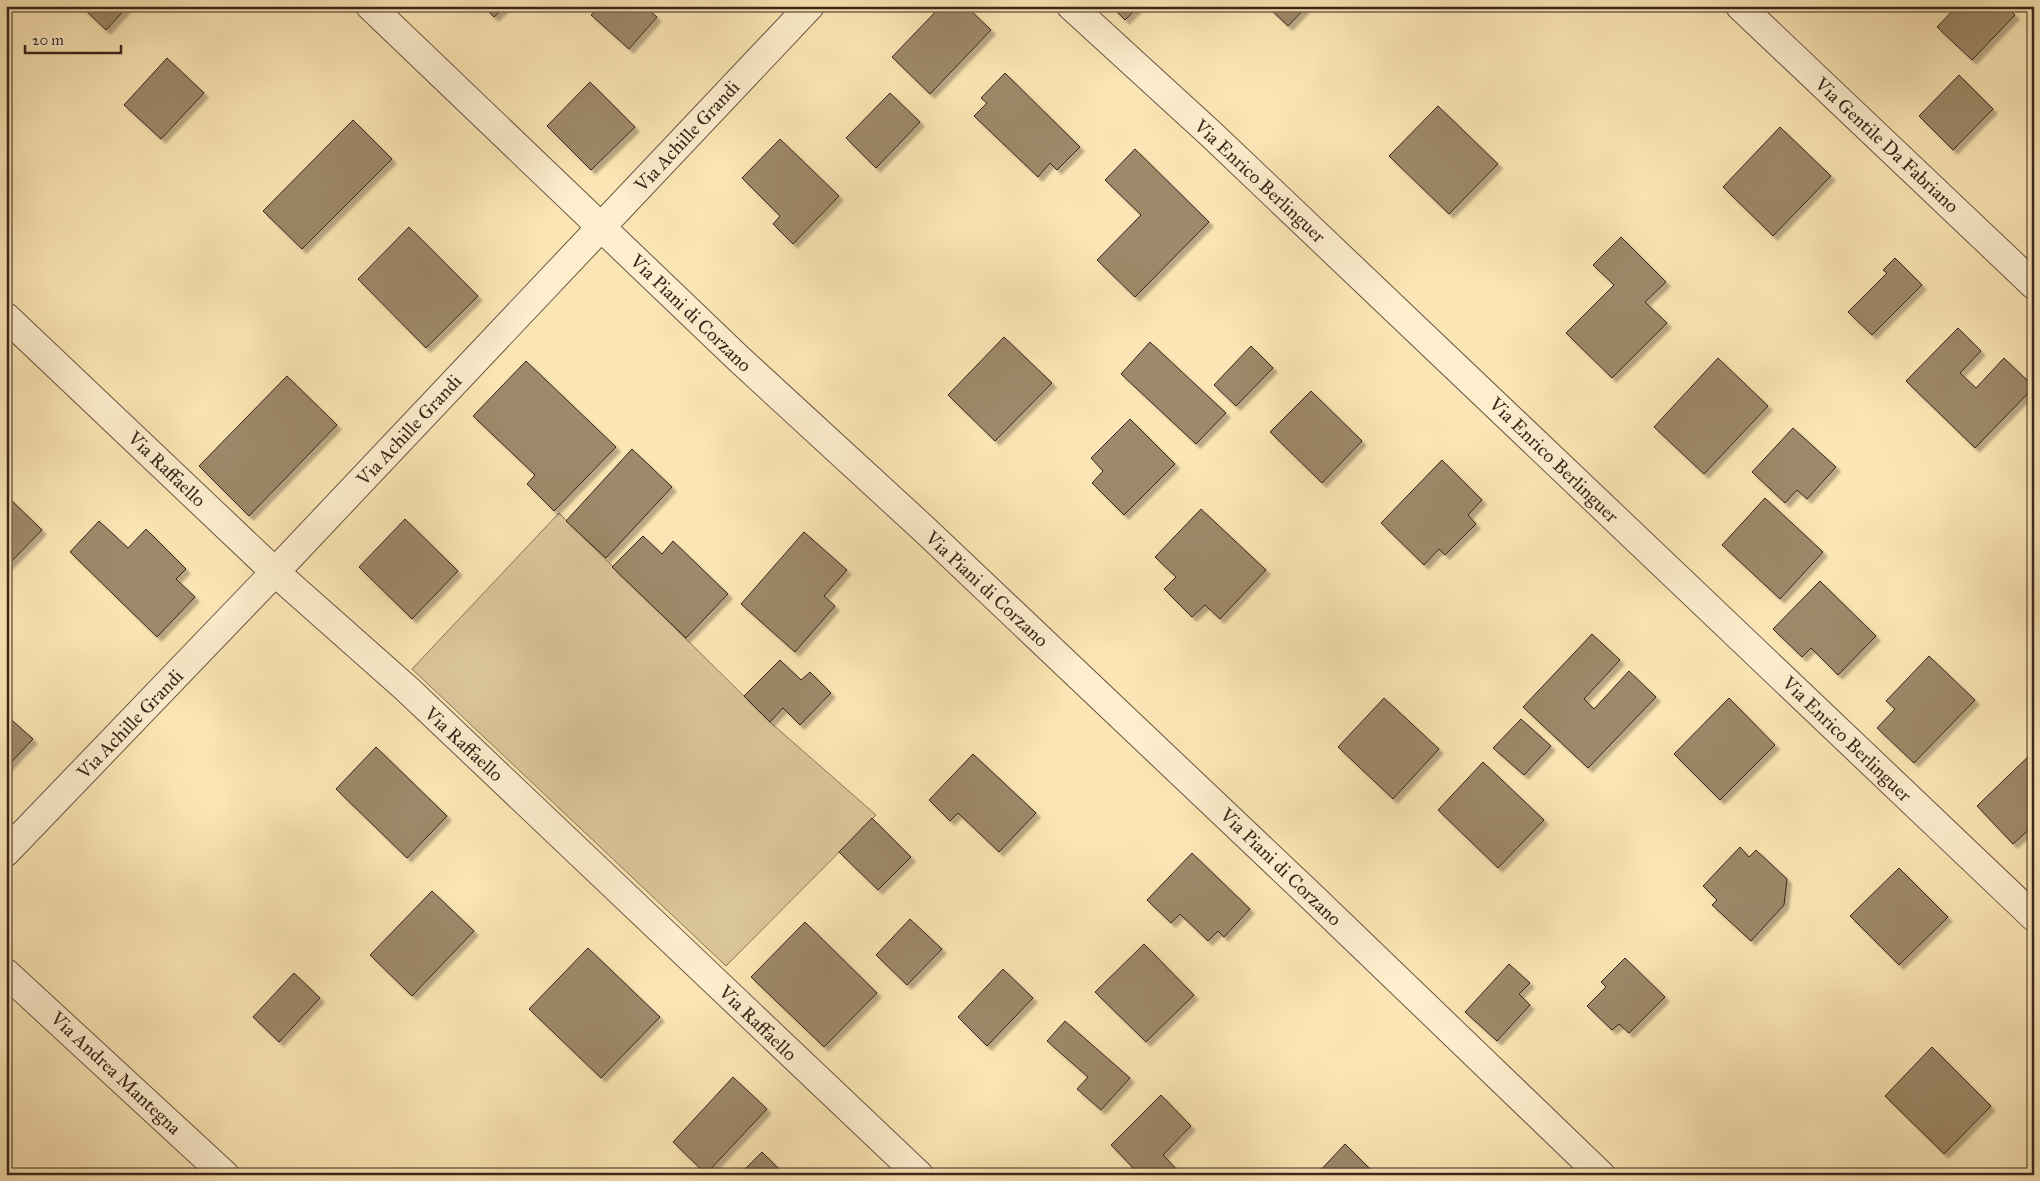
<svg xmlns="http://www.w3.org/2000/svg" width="2040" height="1181" font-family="'IM FELL Great Primer',serif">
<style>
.green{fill:#dbc59a;stroke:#8a765b}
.building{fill:#9e896b;stroke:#39261c;filter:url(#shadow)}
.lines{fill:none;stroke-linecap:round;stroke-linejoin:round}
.minor-casing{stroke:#6a5642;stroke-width:30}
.minor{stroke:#fdeece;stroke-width:28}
.labels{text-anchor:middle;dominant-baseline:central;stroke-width:4;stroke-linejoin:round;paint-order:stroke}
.street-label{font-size:19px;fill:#39261c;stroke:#fdeece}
</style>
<defs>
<filter id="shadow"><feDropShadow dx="4.5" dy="4.5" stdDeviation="1" flood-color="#0004"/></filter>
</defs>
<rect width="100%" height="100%" fill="#fce5b4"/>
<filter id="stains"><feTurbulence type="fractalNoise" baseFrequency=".004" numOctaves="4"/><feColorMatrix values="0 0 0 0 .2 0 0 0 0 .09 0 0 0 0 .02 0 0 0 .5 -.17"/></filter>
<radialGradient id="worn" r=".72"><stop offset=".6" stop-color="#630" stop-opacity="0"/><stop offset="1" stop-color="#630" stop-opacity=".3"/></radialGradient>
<!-- green -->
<path class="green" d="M559 513 770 722 876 815 726 966 412 669Z"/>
<!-- building -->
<path class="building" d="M81 6H128L106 30Z
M483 6H506L494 17Z
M599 6H644L657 17 629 49 591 15Z
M941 6H966L991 30 930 94 892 57Z
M1111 6H1139L1125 20Z
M1267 6H1307L1288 26Z
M1957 6H2006L2015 15 1972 60 1937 27Z
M167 58 204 93 161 139 124 105Z
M1005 73 1080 147 1057 170 1050 163 1038 177 974 116 987 103 981 98Z
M1959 75 1993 109 1953 150 1919 116Z
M590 82 635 127 591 170 547 126Z
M890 93 920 122 876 168 846 138Z
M1438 106 1498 164 1449 214 1389 156Z
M353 120 392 159 302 249 263 211Z
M1780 127 1831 176 1773 236 1723 187Z
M780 139 839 196 793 244 773 224 780 216 742 178Z
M1135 149 1209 222 1135 297 1097 260 1141 215 1105 180Z
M409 227 478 296 426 348 358 279Z
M1621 237 1666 282 1645 302 1667 323 1612 378 1566 333 1614 285 1593 265Z
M1895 258 1922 285 1872 335 1848 312 1887 273 1883 270Z
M1958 328 1981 351 1960 373 1976 388 2004 358 2034 387 1975 448 1906 381Z
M1004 337 1052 383 995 441 948 395Z
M1150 342 1226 413 1196 444 1121 374Z
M1251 346 1273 368 1236 406 1214 385Z
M1718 358 1768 406 1704 474 1654 427Z
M526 361 616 447 554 511 527 484 535 475 473 416Z
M287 376 337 425 249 516 199 466Z
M1311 391 1362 441 1322 483 1270 432Z
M1130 419 1175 464 1124 515 1092 483 1103 471 1091 458Z
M1793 428 1836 467 1807 499 1797 490 1785 503 1752 472Z
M632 449 672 487 606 558 566 521Z
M1442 460 1482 500 1468 515 1476 524 1445 555 1439 549 1424 565 1381 523Z
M6 495 42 530 6 567Z
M1765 498 1823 552 1780 599 1722 545Z
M1201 509 1266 570 1220 619 1205 605 1192 617 1164 589 1176 577 1155 557Z
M405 519 458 571 412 619 359 567Z
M99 521 128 548 146 529 186 569 176 579 195 597 157 637 70 552Z
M804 532 847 570 824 596 835 606 795 652 741 604Z
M643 536 662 554 673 541 728 594 686 638 612 567Z
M1820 581 1876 636 1838 675 1811 648 1802 657 1773 629Z
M1592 634 1620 660 1584 699 1594 709 1629 671 1656 697 1588 768 1523 707Z
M1929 656 1975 700 1914 763 1877 728 1895 709 1886 701Z
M780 660 801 680 810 672 831 693 800 725 783 708 770 722 744 696Z
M1384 698 1439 749 1393 799 1338 747Z
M1729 698 1775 745 1720 800 1674 754Z
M6 715 33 739 6 768Z
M1521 719 1551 746 1524 775 1493 748Z
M376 747 447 816 407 858 336 789Z
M2034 751V825L2013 844 1977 806Z
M973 754 1036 813 999 852 958 813 950 821 929 800Z
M1483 762 1544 820 1498 868 1438 810Z
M872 818 911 857 878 890 839 852Z
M1740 847 1749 857 1756 850 1787 879 1784 905 1751 941 1712 905 1717 900 1703 886Z
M1192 853 1250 909 1224 937 1218 931 1208 941 1180 914 1171 923 1147 900Z
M1899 868 1948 917 1899 965 1850 916Z
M432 891 474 931 412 996 370 955Z
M910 919 942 949 907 985 876 955Z
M805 922 877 993 824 1047 751 977Z
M1144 944 1194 995 1146 1042 1095 992Z
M588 948 660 1017 601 1078 529 1009Z
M1625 958 1665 997 1629 1033 1619 1024 1612 1030 1587 1006 1606 987 1601 982Z
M1509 964 1530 983 1519 994 1530 1005 1497 1041 1465 1012Z
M1003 969 1033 998 987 1046 958 1017Z
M294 973 320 998 279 1042 253 1017Z
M1065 1021 1130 1078 1101 1110 1077 1089 1088 1077 1047 1041Z
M1932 1047 1991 1106 1944 1154 1885 1096Z
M733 1077 767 1109 706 1174 673 1142Z
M1161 1095 1191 1126 1163 1155 1182 1175H1140L1111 1145Z
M1345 1144 1376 1175H1316Z
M762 1152 778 1168 772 1175H739Z"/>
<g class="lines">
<defs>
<path id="minor" d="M370 6 739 359 925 530 1311 896 1601 1175
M1071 6 1212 135 2034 917
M1740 6 2034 285
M6 317 275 572 407 689 919 1175
M6 852 275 572 810 6
M6 973 225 1175"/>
</defs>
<!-- minor casing -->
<use href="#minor" class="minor-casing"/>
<!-- minor -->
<use href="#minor" class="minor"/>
</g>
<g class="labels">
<!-- street labels -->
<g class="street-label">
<text transform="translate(687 136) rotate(-47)">Via Achille Grandi</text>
<text transform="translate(1887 145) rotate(43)">Via Gentile Da Fabriano</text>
<text transform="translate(1260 181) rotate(43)">Via Enrico Berlinguer</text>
<text transform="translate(691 313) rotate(44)">Via Piani di Corzano</text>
<text transform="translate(409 430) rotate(-47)">Via Achille Grandi</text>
<text transform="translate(1554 460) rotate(44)">Via Enrico Berlinguer</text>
<text transform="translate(167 469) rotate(44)">Via Raffaello</text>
<text transform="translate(987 589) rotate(43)">Via Piani di Corzano</text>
<text transform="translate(130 724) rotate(-46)">Via Achille Grandi</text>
<text transform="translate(1847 739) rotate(44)">Via Enrico Berlinguer</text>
<text transform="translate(464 744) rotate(43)">Via Raffaello</text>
<text transform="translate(1281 867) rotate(44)">Via Piani di Corzano</text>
<text transform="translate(758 1023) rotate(44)">Via Raffaello</text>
<text transform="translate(116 1073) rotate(43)">Via Andrea Mantegna</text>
</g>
</g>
<!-- margin -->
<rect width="2040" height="1181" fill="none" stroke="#fce5b4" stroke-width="25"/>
<rect x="8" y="8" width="2025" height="1166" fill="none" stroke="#39261c" stroke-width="2.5"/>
<rect x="12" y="12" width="2015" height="1156" fill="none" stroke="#39261c"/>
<!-- scale -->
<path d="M25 45v8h96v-8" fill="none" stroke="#39261c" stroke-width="2.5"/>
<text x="32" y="45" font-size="15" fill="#39261c" stroke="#fdeece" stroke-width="4" paint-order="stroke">20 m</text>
<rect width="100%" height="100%" filter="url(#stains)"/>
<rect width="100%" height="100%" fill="url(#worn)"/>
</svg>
